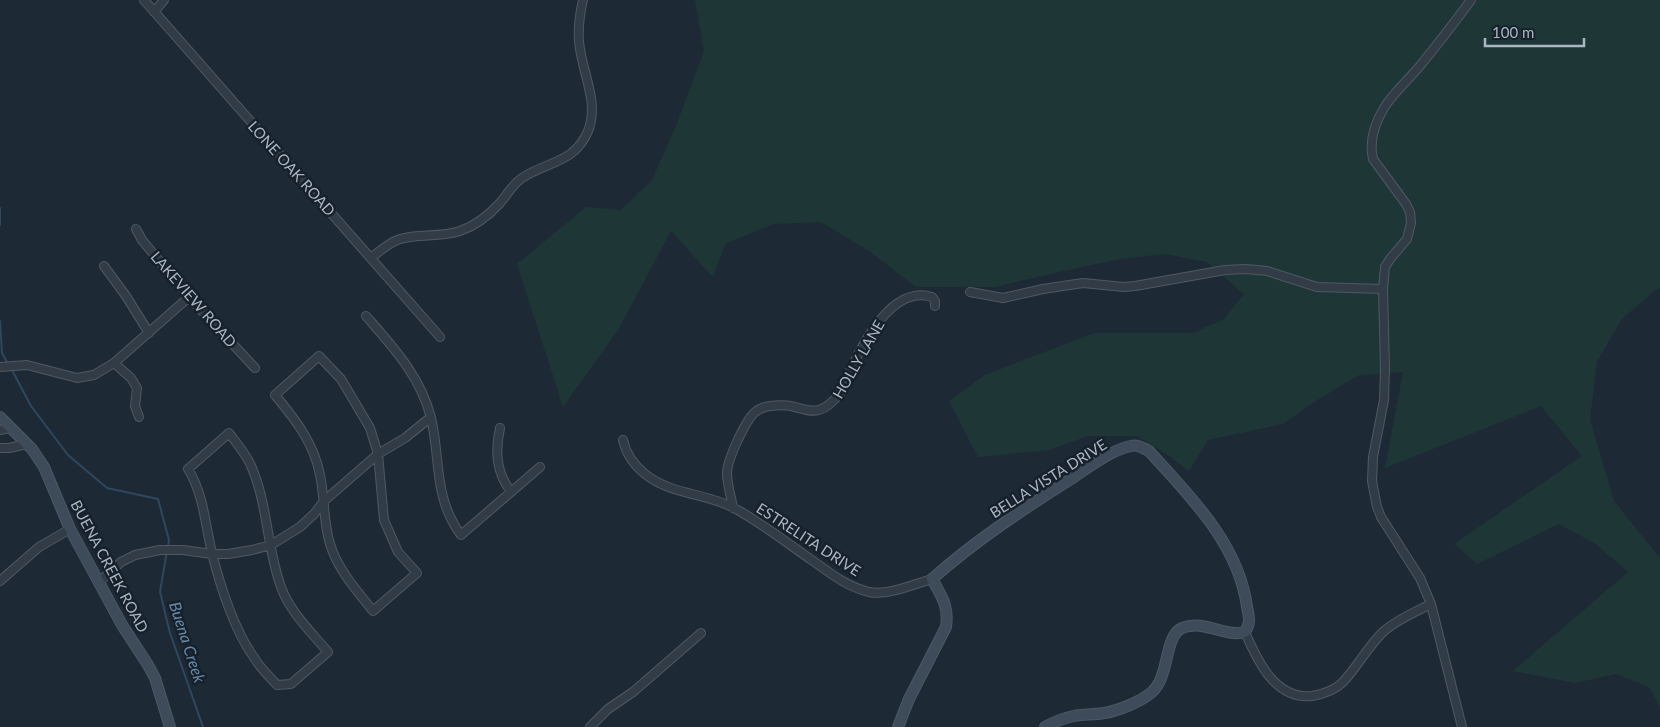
<svg xmlns="http://www.w3.org/2000/svg" width="1660" height="727" font-family="Lato,sans-serif">
<style>
.green{fill:#1f3637}
.lines{fill:none;stroke-linecap:round;stroke-linejoin:round}
.stream{stroke:#2f475f;stroke-width:2}
.street-casing{stroke:#4e5965;stroke-width:10}
.secondary-casing{stroke:#4e5965;stroke-width:12}
.street{stroke:#313c46;stroke-width:8}
.secondary{stroke:#3e4b5a;stroke-width:10}
.labels{text-anchor:middle;dominant-baseline:central;stroke-width:5;stroke-linejoin:round;paint-order:stroke}
.street-label{font-size:15px;fill:#aab6c4;stroke:#17212b}
.water-label{font-size:16px;font-style:italic;fill:#688aaa;stroke:#17212b}
</style>
<rect width="100%" height="100%" fill="#1d2a36"/>
<!-- green -->
<path class="green" d="M695 0H1660V288L1653 292 1622 319 1597 361 1590 420 1614 501 1660 558V707L1649 687 1616 674 1575 683 1513 671 1628 572 1596 544 1559 524 1477 564 1454 544 1582 456 1541 406 1385 468 1403 372 1359 375 1314 402 1283 424 1208 440 1189 471 1168 455 1137 436H1088L1049 450 978 457 949 401 985 375 1094 333H1193L1224 319 1244 294 1207 262 1164 254 1120 259 1059 272 995 287H916L869 251 821 222 773 224 725 244 713 277 671 231 618 330 563 407 517 264 586 207 621 210 652 180 676 126 704 51Z"/>
<g class="lines">
<!-- stream -->
<path class="stream" d="M0 208V225
M0 321 2 353 7 362
M13 372 31 406 68 455 107 488 158 499 169 540 168 547
M167 551 160 592 170 633 203 727"/>
<defs>
<path id="street" d="M144 0 440 337
M154 12 164 0
M136 229 142 240 189 297 255 368
M371 258C380 251 388 243 400 239 419 233 439 238 460 231 475 226 489 215 500 203 507 195 512 185 522 178 547 161 574 164 588 131 600 102 581 71 579 41 578 28 580 13 583 0
M104 266 126 296 149 333
M970 292 1003 298 1043 289 1083 283 1124 287 1135 286 1225 270 1246 269 1267 271 1317 287 1383 289
M366 316C393 347 421 377 431 418 441 460 433 497 461 535L540 467
M319 356 341 379 370 428 378 454 384 520 398 552 417 573 373 611C357 591 338 570 330 544 323 522 325 498 320 475 314 443 295 419 275 395Z
M114 363 131 378 137 388 135 406 139 417
M0 367 27 365 77 378 94 375 114 363 189 297
M500 428C495 452 496 472 511 492
M0 430 10 428
M229 433C237 444 247 455 252 468 268 506 267 549 281 587 290 612 311 632 328 652L291 684 277 685C270 677 261 669 255 659 235 632 220 586 212 553 205 524 204 495 188 469Z
M623 440C626 454 634 465 645 474 671 495 706 493 734 508 762 523 787 543 813 561 833 575 846 586 869 592 887 596 915 584 932 579
M0 448H9L27 444
M733 508C731 496 727 484 727 473 727 460 745 422 754 413 758 409 766 406 771 406 804 400 813 428 841 392 854 360 887 283 932 297L935 301V306
M0 581 39 547 70 529
M99 582 121 562 135 555 160 550H183L212 554H228L252 550 271 545 300 527 314 514 324 501 378 454 405 438 431 417
M1245 632C1257 660 1275 700 1312 696 1324 694 1335 690 1343 682 1358 666 1368 646 1384 631 1398 619 1415 612 1431 604
M590 727 608 709 633 692 701 633
M1462 727 1431 604 1420 578 1381 517 1377 507 1372 481 1373 457 1384 400 1385 369 1383 289 1385 267 1390 259 1407 239 1411 223 1410 212 1406 204 1373 159C1369 142 1375 123 1384 108 1393 93 1408 80 1419 67 1437 45 1454 23 1471 0"/>
<path id="secondary" d="M0 417 32 449 44 467 70 529 122 625 148 665 155 678 170 727
M898 727 909 699 946 627C949 606 942 597 932 579 976 540 1022 510 1071 479 1089 467 1109 451 1131 446 1137 444 1143 448 1149 451 1189 495 1239 544 1247 607 1249 617 1251 623 1245 632 1226 638 1204 619 1182 628 1164 636 1170 676 1152 692 1142 701 1118 711 1104 713 1094 715 1083 714 1074 716 1064 718 1054 722 1045 727"/>
</defs>
<!-- street casing -->
<use href="#street" class="street-casing"/>
<!-- secondary casing -->
<use href="#secondary" class="secondary-casing"/>
<!-- street -->
<use href="#street" class="street"/>
<!-- secondary -->
<use href="#secondary" class="secondary"/>
</g>
<g class="labels">
<!-- street labels -->
<g class="street-label">
<text transform="translate(292 168) rotate(48)">LONE OAK ROAD</text>
<text transform="translate(194 299) rotate(49)">LAKEVIEW ROAD</text>
<text transform="translate(858 359) rotate(-60)">HOLLY LANE</text>
<text transform="translate(1048 478) rotate(-32)">BELLA VISTA DRIVE</text>
<text transform="translate(809 539) rotate(33)">ESTRELITA DRIVE</text>
<text transform="translate(110 566) rotate(62)">BUENA CREEK ROAD</text>
</g>
<!-- water labels -->
<g class="water-label">
<text transform="translate(188 642) rotate(72)">Buena Creek</text>
</g>
</g>
<!-- scale -->
<path d="M1485 38v8h99v-8" fill="none" stroke="#aab6c4" stroke-width="2.5"/>
<text x="1492" y="38" font-size="15" fill="#aab6c4" stroke="#17212b" stroke-width="4" paint-order="stroke">100 m</text>
</svg>
